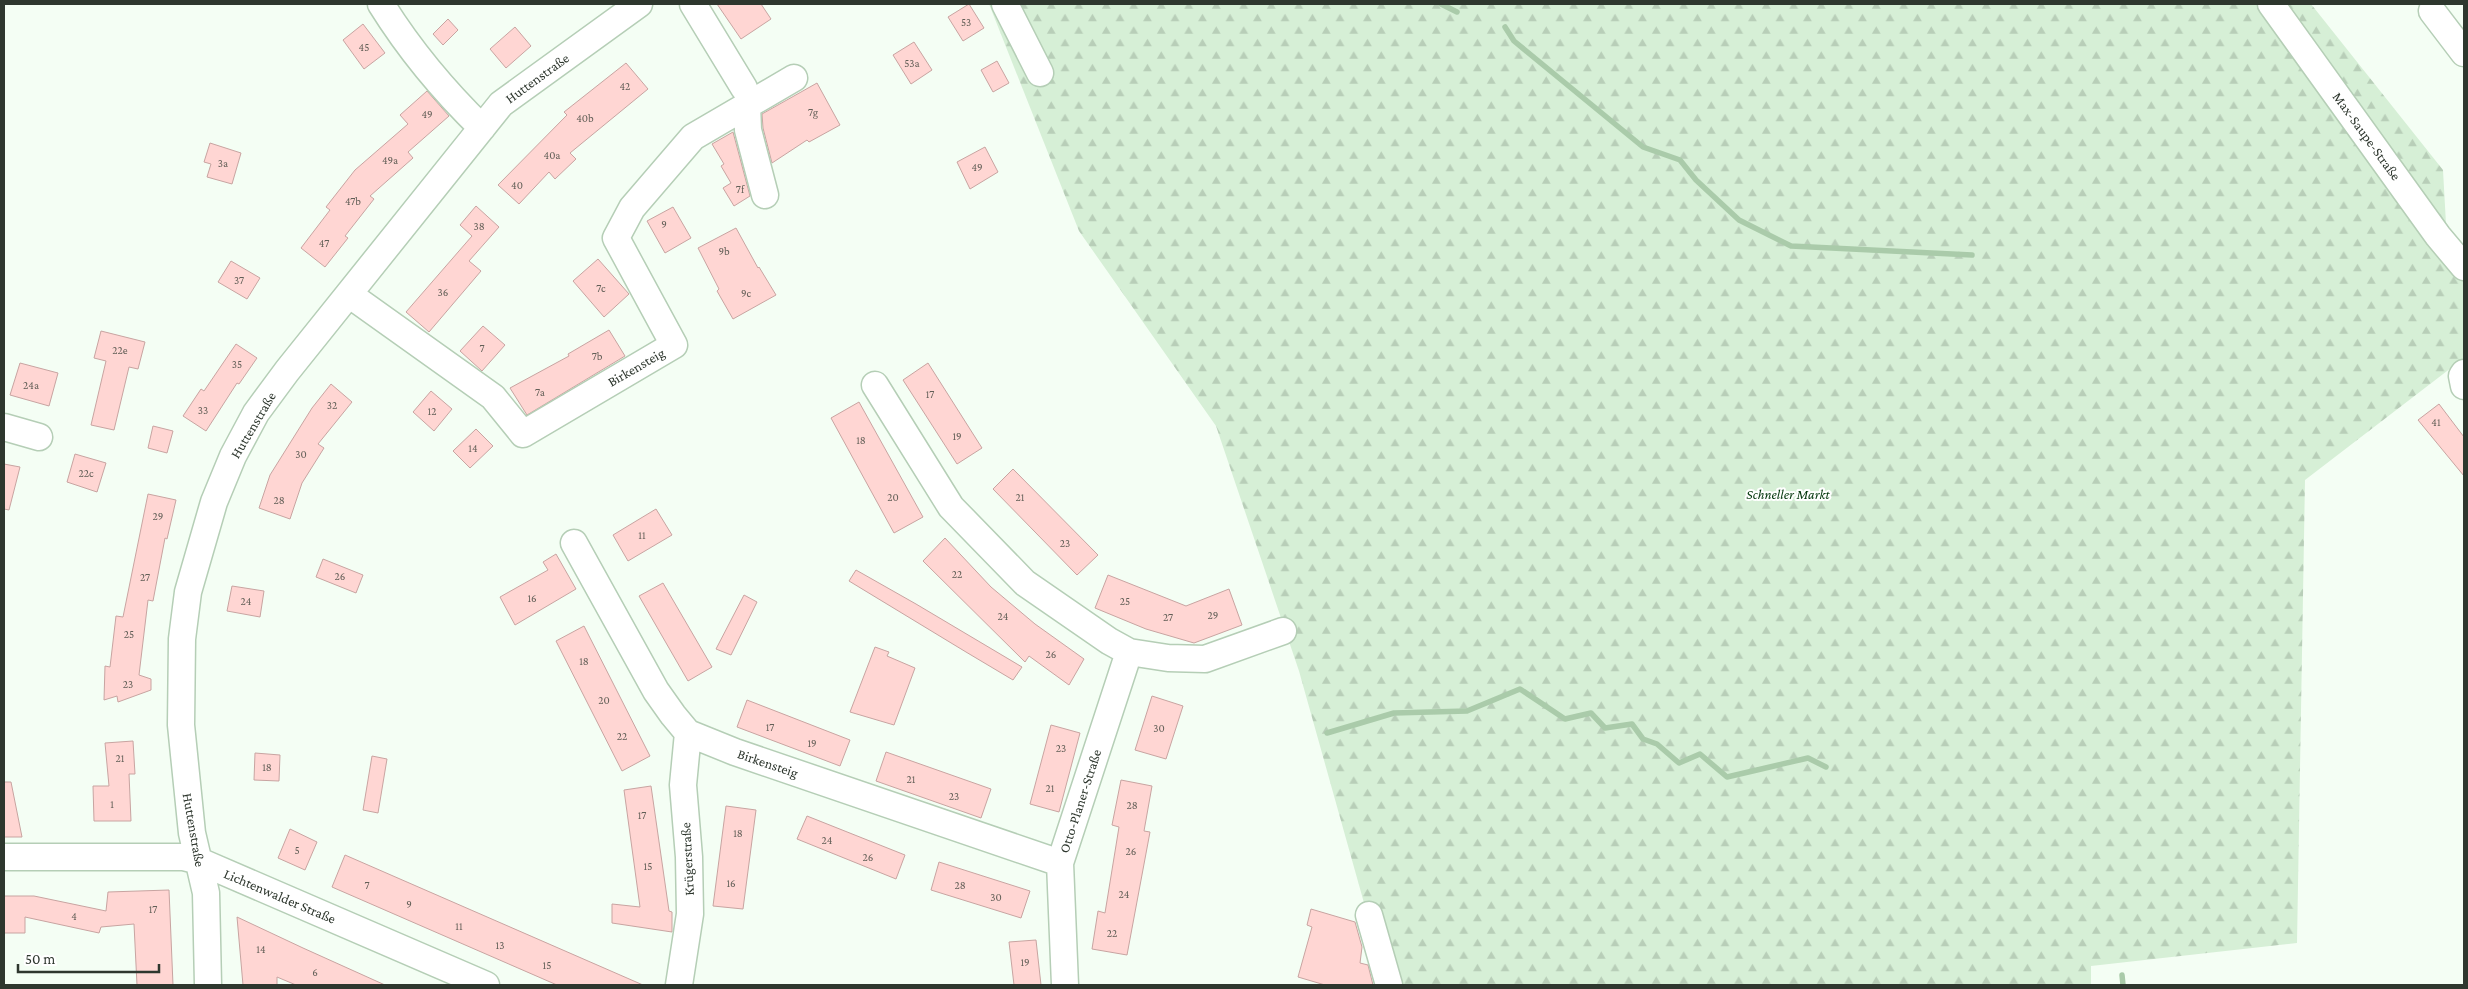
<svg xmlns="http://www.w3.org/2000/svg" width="2468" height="989" font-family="'Crimson Pro',serif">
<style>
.forest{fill:url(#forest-firs)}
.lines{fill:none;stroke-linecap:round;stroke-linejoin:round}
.stream{stroke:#aacbaa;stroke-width:5.5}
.building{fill:#ffd6d3;stroke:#c8a4a1}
.minor-casing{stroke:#b5ceb6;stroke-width:29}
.minor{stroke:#fff;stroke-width:26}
.labels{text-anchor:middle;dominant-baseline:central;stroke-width:4;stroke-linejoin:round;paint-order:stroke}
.number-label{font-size:11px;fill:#625f57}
.street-label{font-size:14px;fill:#2e372e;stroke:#fff}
.park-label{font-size:14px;font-style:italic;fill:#02360b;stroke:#fff}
</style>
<defs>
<pattern id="forest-firs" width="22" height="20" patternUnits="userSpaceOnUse" patternTransform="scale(1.25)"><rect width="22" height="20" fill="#d6efd6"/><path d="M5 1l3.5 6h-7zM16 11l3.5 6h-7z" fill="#b8ceb8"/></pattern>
</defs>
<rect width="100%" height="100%" fill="#f4fef4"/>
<!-- forest -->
<path class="forest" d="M989 4H2311L2443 170 2447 242 2464 263V358L2305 480 2297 943 2091 966V985H1387L1299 671 1216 426 1079 231Z"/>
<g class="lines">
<!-- stream -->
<path class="stream" d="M1441 4 1457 12
M1505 27 1514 41 1643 147 1680 160 1696 180 1739 220 1791 246 1972 255
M1327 733 1394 713 1467 711 1520 689 1565 719 1591 713 1605 728 1632 724 1643 739 1657 744 1679 763 1700 754 1727 777 1808 758 1826 767
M2122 975 2123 985"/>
</g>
<!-- building -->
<path class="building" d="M717 4H761L771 19 741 39Z
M969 4 984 28 963 41 948 17Z
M448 19 458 30 443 45 433 34Z
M363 24 385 53 364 69 343 40Z
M515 27 531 46 506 68 490 49Z
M914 42 932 70 911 84 893 55Z
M997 61 1009 83 993 92 981 70Z
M626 63 648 89 570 153 576 159 555 179 549 172 519 204 498 185 567 115 564 112Z
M817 83 840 125 809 142 807 140 772 163 763 128 762 114Z
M427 91 449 116 408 152 413 158 370 196 374 199 345 236 348 238 325 267 301 248 330 210 326 207 355 170 408 124 400 115Z
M733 132 750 196 734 206 723 188 731 183 721 166 724 164 712 144Z
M210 143 241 153 232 184 207 177 211 164 204 162Z
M985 147 998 172 970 189 957 162Z
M476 206 499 227 469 261 481 271 429 332 406 312 472 236 460 225Z
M673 207 691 238 665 253 647 221Z
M736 228 758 268 759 267 776 295 733 319 717 291 719 289 698 248Z
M598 259 629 294 604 317 573 281Z
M231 261 260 278 247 299 218 282Z
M483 326 505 345 482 371 460 351Z
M609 330 625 356 527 415 510 388 569 356 568 354Z
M101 331 145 342 138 369 129 367 114 430 91 425 106 361 94 358Z
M236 344 257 358 239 384 237 383 206 431 183 416 201 389 204 391Z
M20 363 58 373 49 406 10 395Z
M928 363 982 448 957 464 903 380Z
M331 384 352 402 318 444 324 448 302 483 290 519 259 508 270 475 312 408Z
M431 391 452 409 434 431 413 412Z
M859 402 923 517 894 533 831 418Z
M2439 404 2464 437V476L2418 420Z
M153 426 173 431 167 453 148 448Z
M476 429 493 446 470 468 453 451Z
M75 454 106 463 97 492 67 482Z
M4 464 20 467 9 510 4 509Z
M1013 469 1098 555 1077 575 993 489Z
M148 494 176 500 167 539 165 538 153 601 148 600 139 675 151 679V690L118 702 117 696 104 700 105 666 110 667 116 616 123 617Z
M656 509 672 535 628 561 613 535Z
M945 538 991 587 1035 624 1084 659 1069 685 1029 656 1025 662 923 561Z
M556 554 576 589 515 625 500 597 548 570 543 562Z
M323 559 363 575 356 593 316 577Z
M856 570 916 604 1022 667 1013 680 966 652 849 581Z
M1108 575 1186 606 1229 589 1242 625 1194 643 1146 629 1095 608Z
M663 583 712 667 688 681 639 596Z
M232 586 264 591 260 617 227 611Z
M744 595 757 602 731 655 716 649Z
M584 626 650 756 622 771 556 641Z
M875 647 889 652 887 656 915 668 894 725 850 712Z
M1152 696 1183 706 1166 759 1135 750Z
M747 700 850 740 840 766 737 727Z
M1051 725 1080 733 1059 812 1030 804Z
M133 741 135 774H129L131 821H94L93 786H109L105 743Z
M886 752 991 789 981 818 876 781Z
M255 753 280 755 279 781 254 780Z
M372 756 387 759 378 813 363 810Z
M1121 780 1152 786 1144 831 1150 832 1127 955 1092 949 1098 911 1105 913 1119 827 1112 825Z
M4 782H11L22 837H4Z
M651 786 669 911 672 912V932L612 923V904L640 907 624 790Z
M726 806 756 810 743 909 713 906Z
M807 816 905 855 896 879 797 839Z
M290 829 317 842 305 870 278 858Z
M345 855 643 985H557L332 887Z
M939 862 1030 891 1021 918 931 890Z
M169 890 173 985H137L134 924 101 927 99 933 25 917V933H4V896H34L106 911 108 892Z
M1311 909 1355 922 1362 947 1360 963 1368 965 1373 985H1325L1298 977 1312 927 1307 925Z
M237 917 303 948 385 985H296L277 977V985H243Z
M1036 940 1041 985H1014L1009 942Z"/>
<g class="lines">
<defs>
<path id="minor" d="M381 4C409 49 444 91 482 128
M693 4 744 88
M1005 4 1040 73
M2271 4 2438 236 2464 267
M2432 11 2464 53
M747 105 748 130 765 195
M350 295 493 397 523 434 674 345 616 238 632 208 693 137 794 78
M2464 373 2462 376 2464 386
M875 385 951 507 1025 583 1109 641 1129 652 1168 658 1205 659 1283 631
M4 427 39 437
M574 543 656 691 673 715 688 733 735 752 1060 863
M4 857H183L199 861 486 985
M1369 915 1389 985
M208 985 206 893 192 833 181 725 182 639 188 592 214 502 233 456 256 413 287 371 501 104 639 4
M679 985 690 914 689 857 683 785 688 733
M1065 985 1060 863 1129 652"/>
</defs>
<!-- minor casing -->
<use href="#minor" class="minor-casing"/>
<!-- minor -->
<use href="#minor" class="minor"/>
</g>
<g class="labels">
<!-- number labels -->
<g class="number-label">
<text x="966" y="22">53</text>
<text x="364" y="47">45</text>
<text x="912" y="63">53a</text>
<text x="625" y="86">42</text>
<text x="813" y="112">7g</text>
<text x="427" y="114">49</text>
<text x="585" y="118">40b</text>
<text x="552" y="155">40a</text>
<text x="390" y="160">49a</text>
<text x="223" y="163">3a</text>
<text x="977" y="167">49</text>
<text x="517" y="185">40</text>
<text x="740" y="189">7f</text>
<text x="353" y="201">47b</text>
<text x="664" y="224">9</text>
<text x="479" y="226">38</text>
<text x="324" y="243">47</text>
<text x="724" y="251">9b</text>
<text x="239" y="280">37</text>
<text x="601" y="288">7c</text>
<text x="443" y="292">36</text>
<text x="746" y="293">9c</text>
<text x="482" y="348">7</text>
<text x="120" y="350">22e</text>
<text x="597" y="356">7b</text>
<text x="237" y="364">35</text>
<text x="31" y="385">24a</text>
<text x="540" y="392">7a</text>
<text x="930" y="394">17</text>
<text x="332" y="405">32</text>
<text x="203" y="410">33</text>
<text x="432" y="411">12</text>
<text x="2436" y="422">41</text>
<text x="957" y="436">19</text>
<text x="861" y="440">18</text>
<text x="473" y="448">14</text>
<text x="301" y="454">30</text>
<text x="86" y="473">22c</text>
<text x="893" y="497">20</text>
<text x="1020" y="497">21</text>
<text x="279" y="500">28</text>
<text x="158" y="516">29</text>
<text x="642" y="535">11</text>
<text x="1065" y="543">23</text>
<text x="957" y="574">22</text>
<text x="340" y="576">26</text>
<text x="145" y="577">27</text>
<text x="532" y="598">16</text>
<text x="246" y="601">24</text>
<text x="1125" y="601">25</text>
<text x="1213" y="615">29</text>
<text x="1003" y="616">24</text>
<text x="1168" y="617">27</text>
<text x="129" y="634">25</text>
<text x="1051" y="654">26</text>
<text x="584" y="661">18</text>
<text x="128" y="684">23</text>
<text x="604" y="700">20</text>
<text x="770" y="727">17</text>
<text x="1159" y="728">30</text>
<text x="622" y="736">22</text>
<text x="812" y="743">19</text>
<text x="1061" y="748">23</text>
<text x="120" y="758">21</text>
<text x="267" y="767">18</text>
<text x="911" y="779">21</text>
<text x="1050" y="788">21</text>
<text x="954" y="796">23</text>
<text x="112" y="804">1</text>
<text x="1132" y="805">28</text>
<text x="642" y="815">17</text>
<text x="738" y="833">18</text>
<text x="827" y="840">24</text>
<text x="297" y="850">5</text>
<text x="1131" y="851">26</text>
<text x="868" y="857">26</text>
<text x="648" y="866">15</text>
<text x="731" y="883">16</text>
<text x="367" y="885">7</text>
<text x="960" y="885">28</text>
<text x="1124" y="894">24</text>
<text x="996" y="897">30</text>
<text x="409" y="904">9</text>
<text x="153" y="909">17</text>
<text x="74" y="916">4</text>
<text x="459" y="926">11</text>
<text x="1112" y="933">22</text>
<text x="500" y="945">13</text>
<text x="261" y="949">14</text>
<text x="1025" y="962">19</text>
<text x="547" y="965">15</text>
<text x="315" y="972">6</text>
</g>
<!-- street labels -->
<g class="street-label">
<text transform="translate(537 78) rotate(-36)">Huttenstraße</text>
<text transform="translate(2367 136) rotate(54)">Max-Saupe-Straße</text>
<text transform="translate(636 367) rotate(-30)">Birkensteig</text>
<text transform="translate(253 425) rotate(-59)">Huttenstraße</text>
<text transform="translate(768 763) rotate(19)">Birkensteig</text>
<text transform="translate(1080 801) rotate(-72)">Otto-Planer-Straße</text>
<text transform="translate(194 830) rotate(80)">Huttenstraße</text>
<text transform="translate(687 859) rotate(-93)">Krügerstraße</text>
<text transform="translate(280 896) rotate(23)">Lichtenwalder Straße</text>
</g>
<!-- park labels -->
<g class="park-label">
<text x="1788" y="494">Schneller Markt</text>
</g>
</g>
<!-- border -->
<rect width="2468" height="989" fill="none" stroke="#2e372e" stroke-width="10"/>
<!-- scale -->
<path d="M18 964v8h141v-8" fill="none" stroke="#2e372e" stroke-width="2.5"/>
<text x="25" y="964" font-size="15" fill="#2e372e" stroke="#ffffff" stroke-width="4" paint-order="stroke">50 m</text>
</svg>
